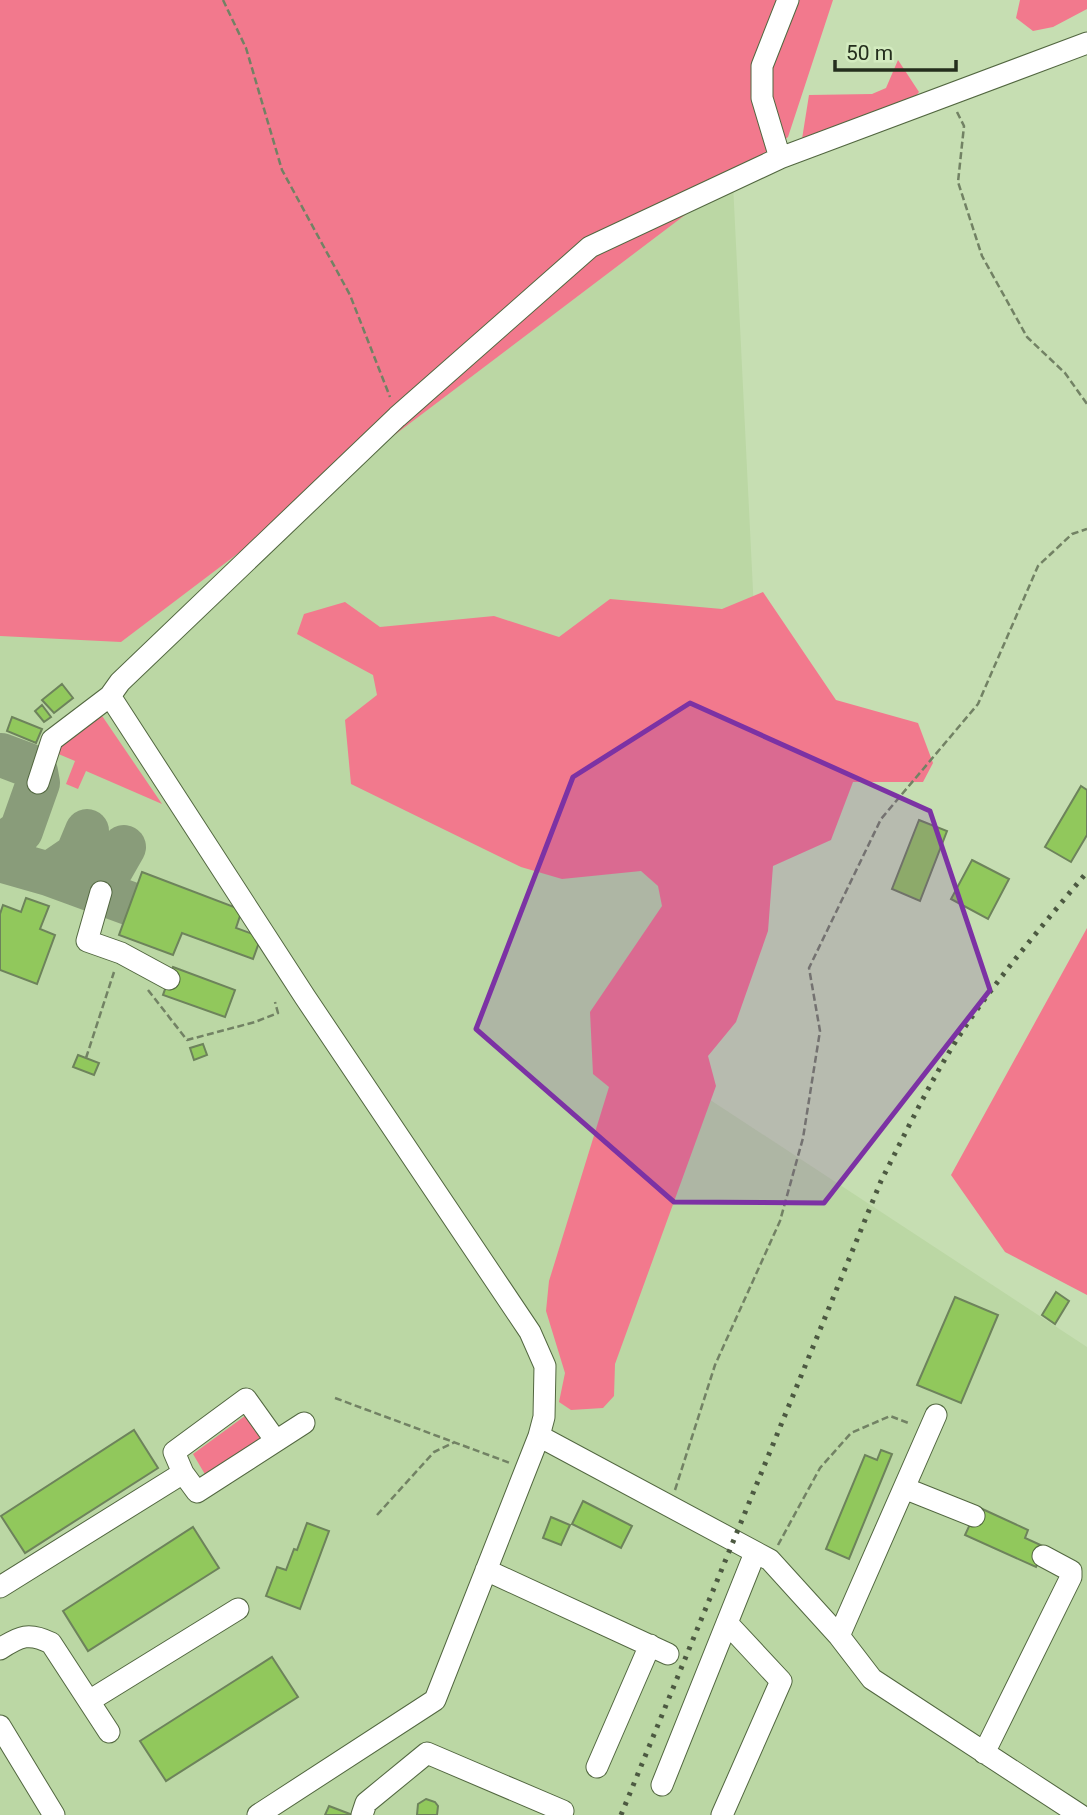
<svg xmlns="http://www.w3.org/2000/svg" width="1087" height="1815" font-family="Roboto,sans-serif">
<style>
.built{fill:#bbd7a4}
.green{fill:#f2798d}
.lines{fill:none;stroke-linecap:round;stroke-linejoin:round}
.taxiway{stroke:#899c7a;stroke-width:44}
.building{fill:#91c85c;stroke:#6d835b;stroke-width:2}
.minor-casing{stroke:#526740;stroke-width:23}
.path{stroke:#728264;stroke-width:2.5;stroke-dasharray:7 3.5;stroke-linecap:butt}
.minor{stroke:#fff;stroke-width:21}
.rail{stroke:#4c5941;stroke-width:5;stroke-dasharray:3.5 7;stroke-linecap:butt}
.marked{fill:#7c32a4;fill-opacity:0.2;stroke:#7c32a4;stroke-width:5;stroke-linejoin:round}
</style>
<rect width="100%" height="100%" fill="#c6deb2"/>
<!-- built -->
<path class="built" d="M0 0H724L759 713 657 1065 1087 1347V1815H0Z"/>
<!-- green -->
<path class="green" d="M0 0H833L788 137 121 642 0 636Z
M1020 0H1087V9L1053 27 1033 31 1016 18Z
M898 60 919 92 901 115 802 139 809 95 872 94 886 88Z
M763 592 836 700 918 723 933 763 923 782H853L831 840 773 866 768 931 736 1022 708 1056 716 1086 615 1364 614 1396 603 1408 571 1410 559 1402 565 1373 546 1311 549 1281 609 1087 593 1074 590 1012 662 906 658 886 641 871 562 879 521 867 351 784 345 720 377 695 373 675 297 634 304 614 345 602 380 627 494 616 559 637 610 599 722 609Z
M94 704 162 804 86 771 78 789 66 784 75 761 49 750Z
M1087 928V1295L1005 1252 951 1175Z
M249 1413 267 1440 206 1476 193 1454Z"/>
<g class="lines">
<!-- taxiway -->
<path class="taxiway" d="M0 846 21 831 38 783 36 772 28 765 1 755
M0 860 49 874 131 904
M49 874 77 855 87 831
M84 886 112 868 124 847"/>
</g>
<!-- building -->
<path class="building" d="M62 684 73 698 54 713 42 700Z
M42 705 51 717 44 722 35 711Z
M12 717 42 729 36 743 7 731Z
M1081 786 1087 790V835L1071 862 1045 847Z
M919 820 947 831 920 901 892 889Z
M972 860 1009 879 988 919 951 899Z
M142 872 242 910 236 928 261 937 253 959 182 933 173 955 119 935Z
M26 898 49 906 40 929 55 935 37 984 0 970V914L3 905 21 912Z
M173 967 235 990 225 1017 163 995Z
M203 1044 207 1055 194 1060 190 1048Z
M78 1055 99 1063 94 1075 73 1067Z
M1056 1292 1069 1301 1055 1324 1042 1315Z
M955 1297 998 1315 961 1403 917 1385Z
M134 1430 158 1468 25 1553 1 1516Z
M881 1450 892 1454 849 1559 826 1549 865 1455 877 1460Z
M583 1501 632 1526 621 1548 572 1524Z
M978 1507 1028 1530 1025 1538 1045 1547 1036 1567 965 1535Z
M551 1517 570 1525 561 1545 543 1538Z
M307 1523 329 1531 300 1609 266 1596 277 1567 286 1570 294 1549 297 1550Z
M193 1527 219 1568 88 1651 63 1611Z
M272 1657 298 1697 166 1781 140 1741Z
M426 1799 435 1802 438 1806 437 1815H417L418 1804Z
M329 1806 350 1814V1815H325Z"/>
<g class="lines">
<defs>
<path id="minor" d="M780 158 762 98V66L788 0
M110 696 305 997 530 1332 545 1366 544 1417 539 1436 435 1700 258 1815
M38 783 52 740 110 696 120 682 397 417 590 247 780 158 1087 43
M101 892 87 941 121 953 169 979
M539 1436 770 1560 839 1636 872 1679 1080 1815
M183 1473 174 1452 246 1399 276 1441
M904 1488 974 1516
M486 1570 668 1654
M0 1587 183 1473 197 1492 304 1423
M839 1636 936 1415
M0 1649C20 1636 29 1632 51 1643L109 1732
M89 1701 238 1609
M0 1726 54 1815
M984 1753 1071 1577V1571L1043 1556
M597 1767 650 1645
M662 1785 755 1553
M362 1815 366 1803 427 1753 563 1811 561 1815
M722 1815 781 1681 727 1623"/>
</defs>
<!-- minor casing -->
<use href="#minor" class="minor-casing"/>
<!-- path -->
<path class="path" d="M223 0 246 48 282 170 350 295 390 397
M957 112 964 126 958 182 982 256 1027 337 1065 373 1087 404
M148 990 187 1040 255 1022 278 1013 275 1002
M86 1058 114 972
M335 1398 510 1463
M675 1490 715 1365 780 1221 803 1138 820 1031 809 968 881 819 978 704 1038 566 1072 534 1087 529
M377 1515 434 1452 455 1442
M778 1545 820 1468 851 1433 890 1416 911 1424"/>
<!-- minor -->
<use href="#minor" class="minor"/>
<!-- rail -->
<path class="rail" d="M621 1815 881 1181C909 1126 936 1069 971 1018 1007 967 1047 920 1087 872"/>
</g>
<!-- marked area -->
<path class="marked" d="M690 703 930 811 990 990 824 1203 674 1202 476 1029 573 777Z"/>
<!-- scale -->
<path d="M835 60v10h121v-10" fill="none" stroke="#242e1d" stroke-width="3.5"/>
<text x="846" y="60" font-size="21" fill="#242e1d" stroke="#d3ebbf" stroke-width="5" paint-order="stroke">50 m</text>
</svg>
